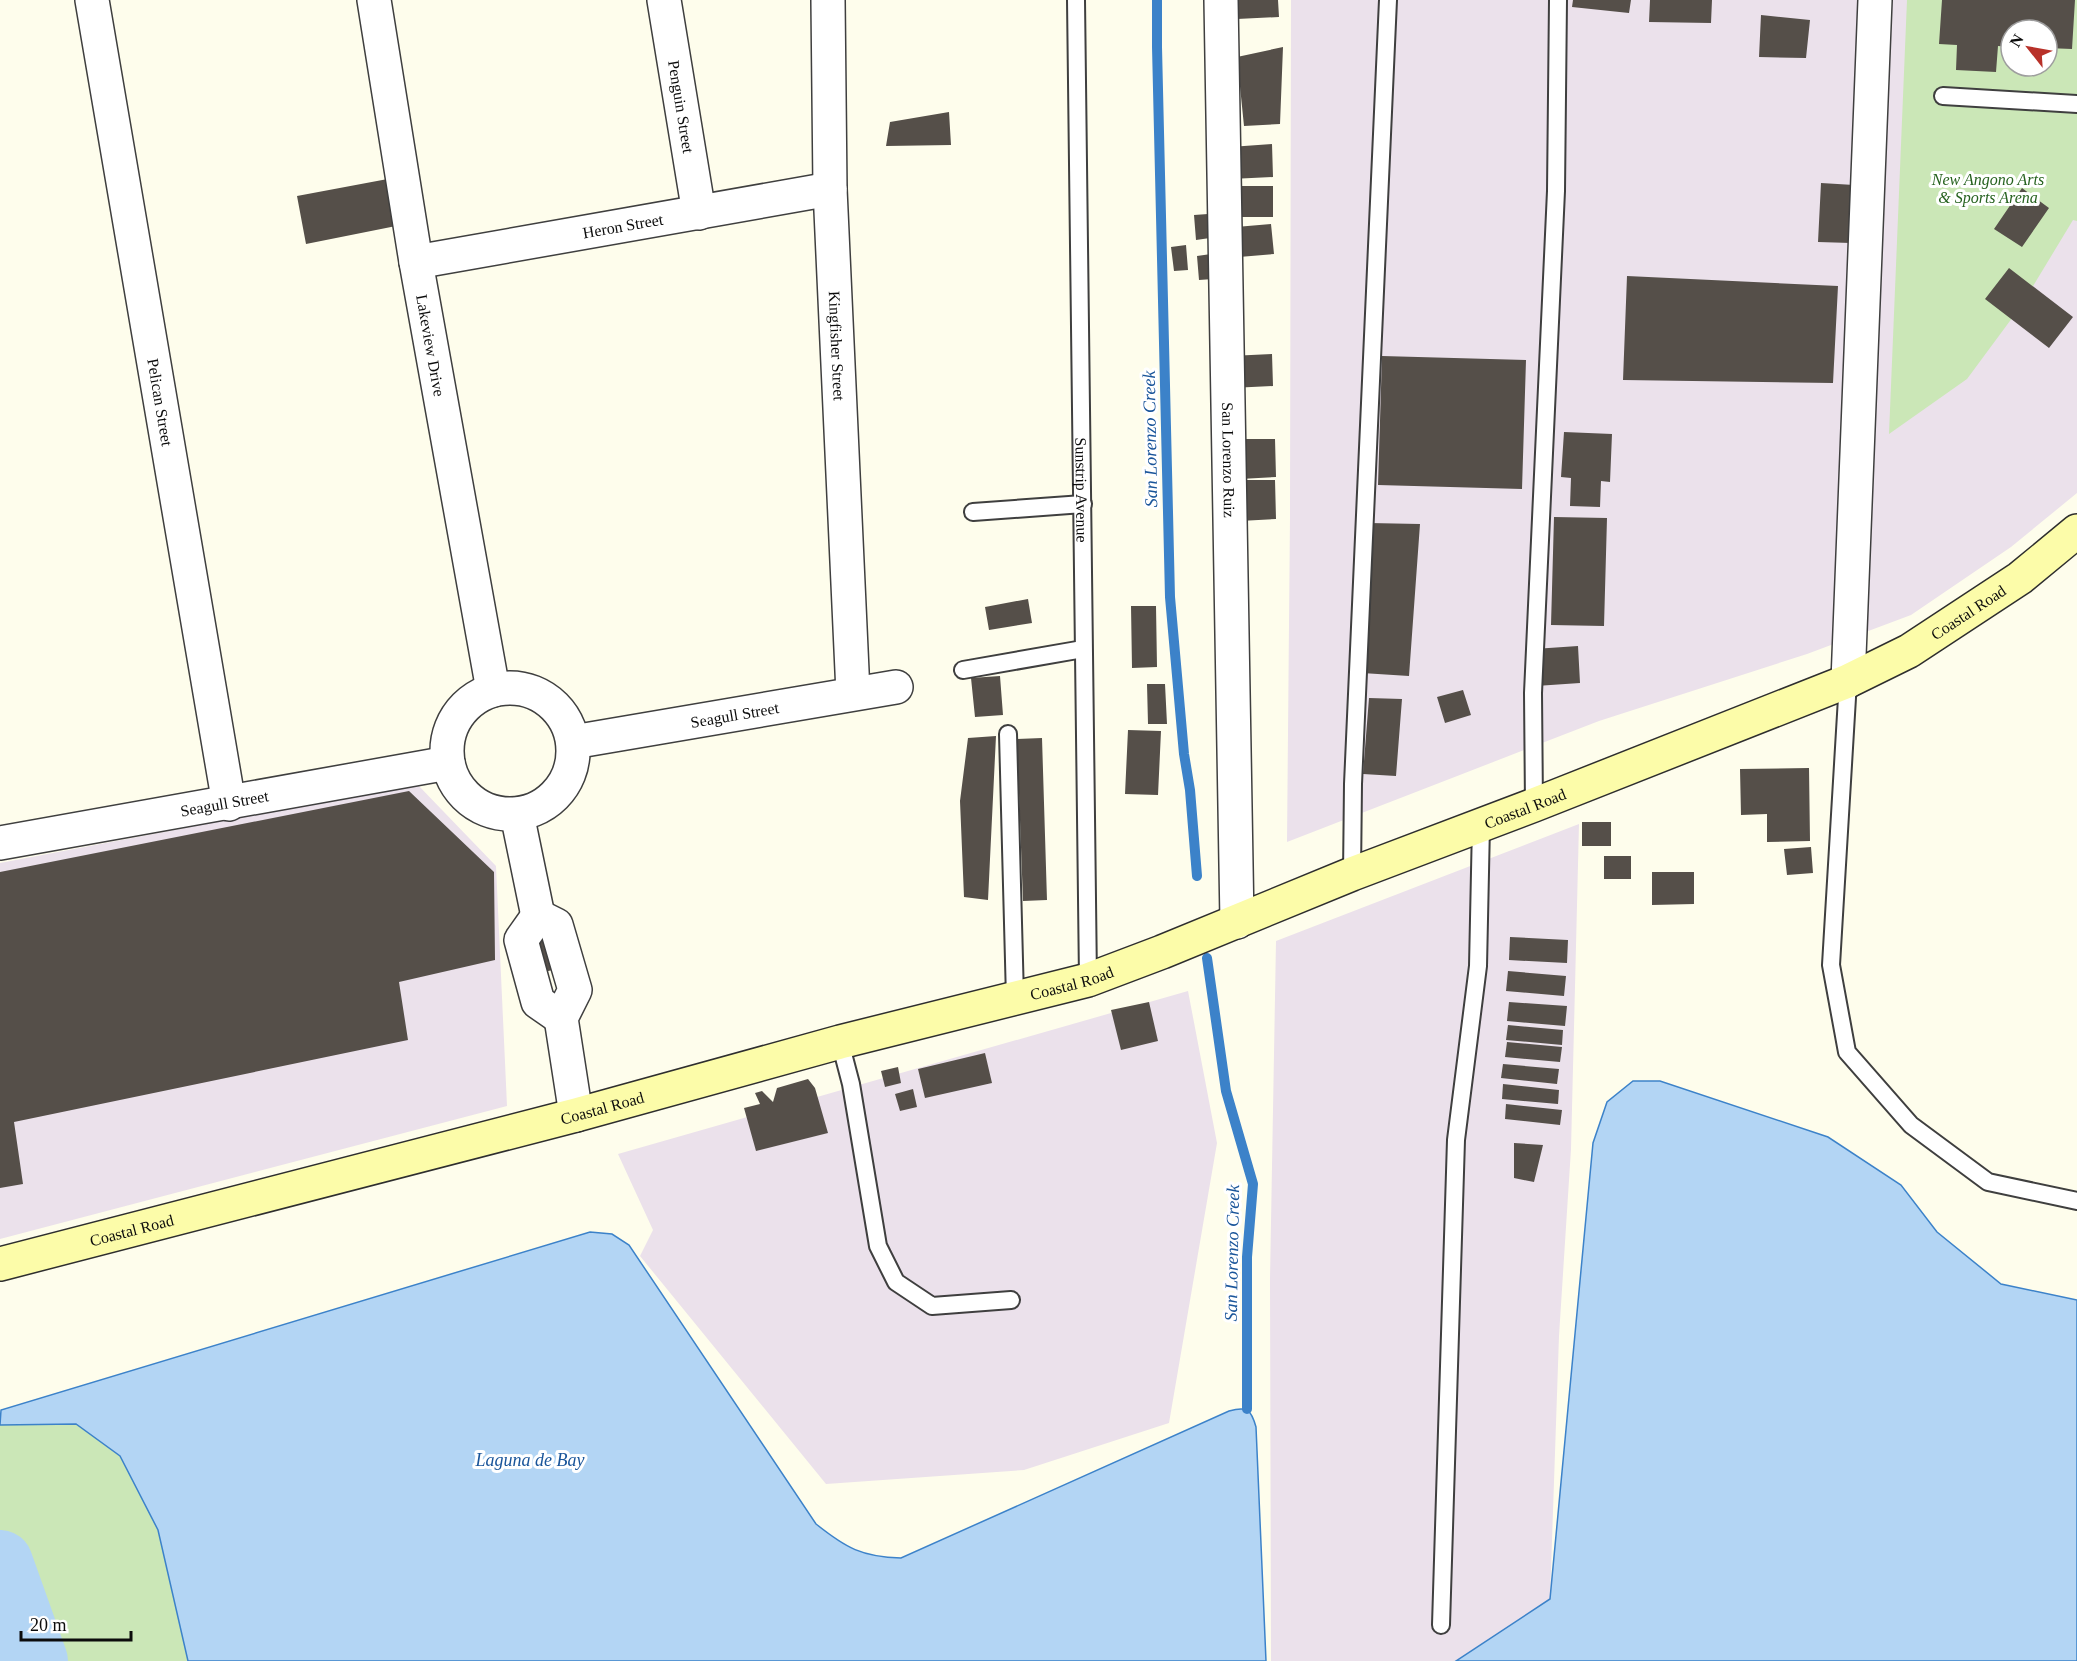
<svg xmlns="http://www.w3.org/2000/svg" width="2077" height="1661" font-family="'Times New Roman',serif">
<style>
.industrial{fill:#ebe1eb;fill-rule:evenodd}
.green{fill:#cbe7b7;fill-rule:evenodd}
.water{fill:#b3d5f4;stroke:#3c82c9;stroke-width:1.5}
.lines{fill:none;stroke-linecap:round;stroke-linejoin:round}
.stream{stroke:#3c82c9;stroke-width:10}
.river{stroke:#b3d5f4;stroke-width:66}
.building{fill:#554f49}
.service-casing{stroke:#3f3f3f;stroke-width:20}
.minor-casing{stroke:#3f3f3f;stroke-width:36}
.secondary-casing{stroke:#2e2e2e;stroke-width:36}
.service{stroke:#fff;stroke-width:16}
.minor{stroke:#fff;stroke-width:33}
.secondary{stroke:#fcfca9;stroke-width:33}
.labels{text-anchor:middle;dominant-baseline:central;stroke-width:6;stroke-linejoin:round;paint-order:stroke}
.street-label{font-size:16px;fill:#0c0c0c;stroke:#fff}
.park-label{font-size:16px;font-style:italic;fill:#26621f;stroke:#fff}
.water-label{font-size:18px;font-style:italic;fill:#1a559a;stroke:#fff}
</style>
<rect width="100%" height="100%" fill="#fefdec"/>
<!-- industrial -->
<path class="industrial" d="M1291 0H2077V493L2011 547 1911 615 1807 654 1599 721 1287 842 1290 516ZM2011 30H2047V66H2011Z
M417 784 496 866 507 1106 0 1239V863Z
M1579 824 1571 1149 1559 1336 1550 1599 1456 1661H1271L1270 1279 1276 941Z
M1188 991 1217 1143 1169 1423 1024 1470 826 1484 640 1256 653 1230 618 1154Z"/>
<!-- green -->
<path class="green" d="M1907 0H2077V221L2073 220 2021 306 1967 379 1889 434ZM2011 30H2047V66H2011Z
M76 1424 120 1456 158 1530 188 1661H0V1425Z"/>
<!-- water -->
<path class="water" d="M1633 1081H1660L1828 1137 1901 1185 1937 1232 2001 1284 2077 1300V1661H1456L1550 1599 1593 1143 1607 1102Z
M590 1232 612 1234 629 1245 816 1524C846 1548 862 1557 901 1558L1229 1411C1247 1406 1251 1409 1256 1427L1266 1661H188L158 1530 120 1456 76 1424 0 1425 1 1410Z"/>
<g class="lines">
<!-- stream -->
<path class="stream" d="M1157 0V47L1170 597 1184 754 1190 790 1197 876
M1207 958 1226 1091 1253 1184 1247 1257V1409"/>
<!-- river -->
<path class="river" d="M0 1563 35 1661"/>
</g>
<!-- building -->
<path class="building" d="M1236 0H1278L1279 17 1237 19Z
M1573 0H1631L1629 13 1572 7Z
M1650 0H1712L1711 23 1649 22Z
M1942 0H2075L2072 49 2047 48V30H2011V47L1998 46 1996 72 1956 70 1957 45 1939 44Z
M1761 15 1810 20 1806 58 1759 57Z
M1283 47 1280 124 1244 126 1237 57Z
M949 112 951 145 886 146 890 122Z
M1272 144 1273 177 1231 179 1230 147Z
M393 178 401 225 306 244 297 196Z
M1821 183 1854 185 1851 243 1818 242Z
M1234 186H1273V217H1234Z
M2022 188 2049 208 2022 247 1994 229Z
M1208 214 1210 238 1196 240 1194 215Z
M1271 224 1274 254 1239 257 1236 227Z
M1186 245 1188 270 1174 271 1171 247Z
M1211 254 1213 279 1199 280 1197 256Z
M2009 268 2073 317 2049 348 1985 299Z
M1627 276 1838 286 1833 383 1623 380Z
M1272 354 1273 386 1231 388 1230 356Z
M1382 356 1526 360 1522 489 1378 485Z
M1564 432 1612 434 1610 482 1601 481 1600 507 1570 506 1571 478 1561 477Z
M1240 439H1275L1276 477 1240 479Z
M1240 480H1275L1276 519 1240 521Z
M1554 517 1607 518 1604 626 1551 625Z
M1369 523 1420 524 1409 676 1362 673Z
M1028 599 1032 623 989 630 985 607Z
M1131 606H1156L1157 667 1132 668Z
M1578 646 1580 683 1536 686 1534 649Z
M1000 676 1003 715 975 717 971 678Z
M1147 684H1165L1167 724H1148Z
M1463 690 1471 715 1445 723 1437 697Z
M1369 698 1402 699 1396 776 1363 774Z
M1128 730 1161 731 1158 795 1125 794Z
M996 736 988 900 964 897 960 801 968 738Z
M1042 738 1047 900 1023 901 1017 739Z
M1809 768 1810 841 1767 842V814L1741 815 1740 769Z
M409 791 494 872 495 960 399 982 408 1040 14 1122 23 1184 0 1188V872Z
M1582 822H1611V846H1582Z
M1811 847 1813 873 1787 875 1784 849Z
M1604 856H1631V879H1604Z
M1652 872H1694V904L1652 905Z
M1510 937 1568 940 1567 963 1509 960Z
M554 939 561 968 544 972 537 942Z
M1508 971 1566 976 1564 996 1506 991Z
M1149 1002 1158 1041 1121 1050 1111 1010Z
M1509 1002 1567 1006 1565 1026 1507 1021Z
M1508 1025 1563 1030 1562 1045 1506 1040Z
M1507 1042 1562 1047 1560 1062 1505 1057Z
M985 1053 992 1083 925 1098 918 1069Z
M1503 1064 1559 1069 1557 1084 1501 1078Z
M898 1067 901 1083 885 1087 881 1071Z
M808 1079 815 1088 828 1133 756 1151 744 1108 760 1104 755 1093 762 1091 773 1102 777 1088Z
M1503 1084 1559 1090 1558 1104 1502 1099Z
M913 1089 917 1107 900 1111 895 1094Z
M1506 1104 1562 1110 1560 1125 1505 1119Z
M1514 1143 1543 1145 1534 1182 1514 1178Z"/>
<g class="lines">
<defs>
<g id="service">
<path id="s1" d="M1076 0 1088 980"/>
<path d="M1943 96 2077 104"/>
<path d="M973 512 1083 504"/>
<path d="M963 670 1083 649"/>
<path d="M1848 681 1831 965 1847 1052 1911 1125 1988 1182 2077 1201"/>
<path d="M1008 734 1015 998"/>
<path d="M1534 805 1533 693 1556 191 1558 0"/>
<path d="M1352 874 1353 784 1388 0"/>
<path d="M840 1042 851 1084 878 1246 896 1282 932 1306 1011 1300"/>
<path d="M1441 1625 1456 1140 1478 966 1481 825"/>
</g>
<g id="minor">
<path id="s2" d="M92 0 229 804"/>
<path id="s3" d="M374 0 416 262 493 690"/>
<path id="s4" d="M664 0 699 213"/>
<path id="s5" d="M828 0 830 189 853 693"/>
<path id="s6" d="M1221 0 1237 922"/>
<path id="s7" d="M416 262 830 189"/>
<path d="M1848 681 1875 0"/>
<circle cx="510" cy="751" r="63"/>
<path id="s8" d="M573 742 896 687"/>
<path d="M517 814 538 916"/>
<path id="s9" d="M0 843 448 763"/>
<path d="M538 916 556 925 575 990 561 1018 576 1115"/>
<path d="M538 916 521 940 538 1002 561 1018"/>
</g>
<g id="secondary">
<path id="s10" d="M0 1264 576 1115 840 1042 1088 980 1162 952 1352 874 1534 805 1848 681 1909 651 2020 578 2077 531"/>
</g>
</defs>
<!-- service casing -->
<use href="#service" class="service-casing"/>
<!-- minor casing -->
<use href="#minor" class="minor-casing"/>
<!-- secondary casing -->
<use href="#secondary" class="secondary-casing"/>
<!-- service -->
<use href="#service" class="service"/>
<!-- minor -->
<use href="#minor" class="minor"/>
<!-- secondary -->
<use href="#secondary" class="secondary"/>
</g>
<g class="labels">
<!-- street labels -->
<g class="street-label">
<text stroke="none"><textPath href="#s4" startOffset="108">Penguin Street</textPath></text>
<text stroke="none"><textPath href="#s7" startOffset="210">Heron Street</textPath></text>
<text stroke="none"><textPath href="#s3" startOffset="350">Lakeview Drive</textPath></text>
<text stroke="none"><textPath href="#s5" startOffset="346">Kingfisher Street</textPath></text>
<text stroke="none"><textPath href="#s2" startOffset="408">Pelican Street</textPath></text>
<text stroke="none"><textPath href="#s6" startOffset="460">San Lorenzo Ruiz</textPath></text>
<text stroke="none"><textPath href="#s1" startOffset="490">Sunstrip Avenue</textPath></text>
<text stroke="none"><textPath href="#s10" startOffset="2080">Coastal Road</textPath></text>
<text stroke="none"><textPath href="#s8" startOffset="164">Seagull Street</textPath></text>
<text stroke="none"><textPath href="#s9" startOffset="228">Seagull Street</textPath></text>
<text stroke="none"><textPath href="#s10" startOffset="1594">Coastal Road</textPath></text>
<text stroke="none"><textPath href="#s10" startOffset="1108">Coastal Road</textPath></text>
<text stroke="none"><textPath href="#s10" startOffset="622">Coastal Road</textPath></text>
<text stroke="none"><textPath href="#s10" startOffset="136">Coastal Road</textPath></text>
</g>
<!-- park labels -->
<g class="park-label">
<text x="1988" y="179">New Angono Arts<tspan x="1988" dy="18">&amp; Sports Arena</tspan></text>
</g>
<!-- water labels -->
<g class="water-label">
<text transform="translate(1150 439) rotate(-91)">San Lorenzo Creek</text>
<text transform="translate(1232 1253) rotate(-89)">San Lorenzo Creek</text>
<text x="530" y="1460">Laguna de Bay</text>
</g>
</g>
<!-- north arrow -->
<g transform="translate(2029 48) rotate(301)"><circle r="28" fill="#ffffff" stroke="#9e9e9e" stroke-width="1.5"/>
<path d="M0-4.5L10 22L0 15L-10 22Z" fill="#b83129"/>
<text y="-9" font-size="16" font-weight="bold" text-anchor="middle" fill="#0c0c0c">N</text>
</g>
<!-- scale -->
<path d="M21 1631v9h110v-9" fill="none" stroke="#0c0c0c" stroke-width="3"/>
<text x="30" y="1631" font-size="18" fill="#0c0c0c" stroke="#ffffff" stroke-width="4.5" paint-order="stroke">20 m</text>
</svg>
